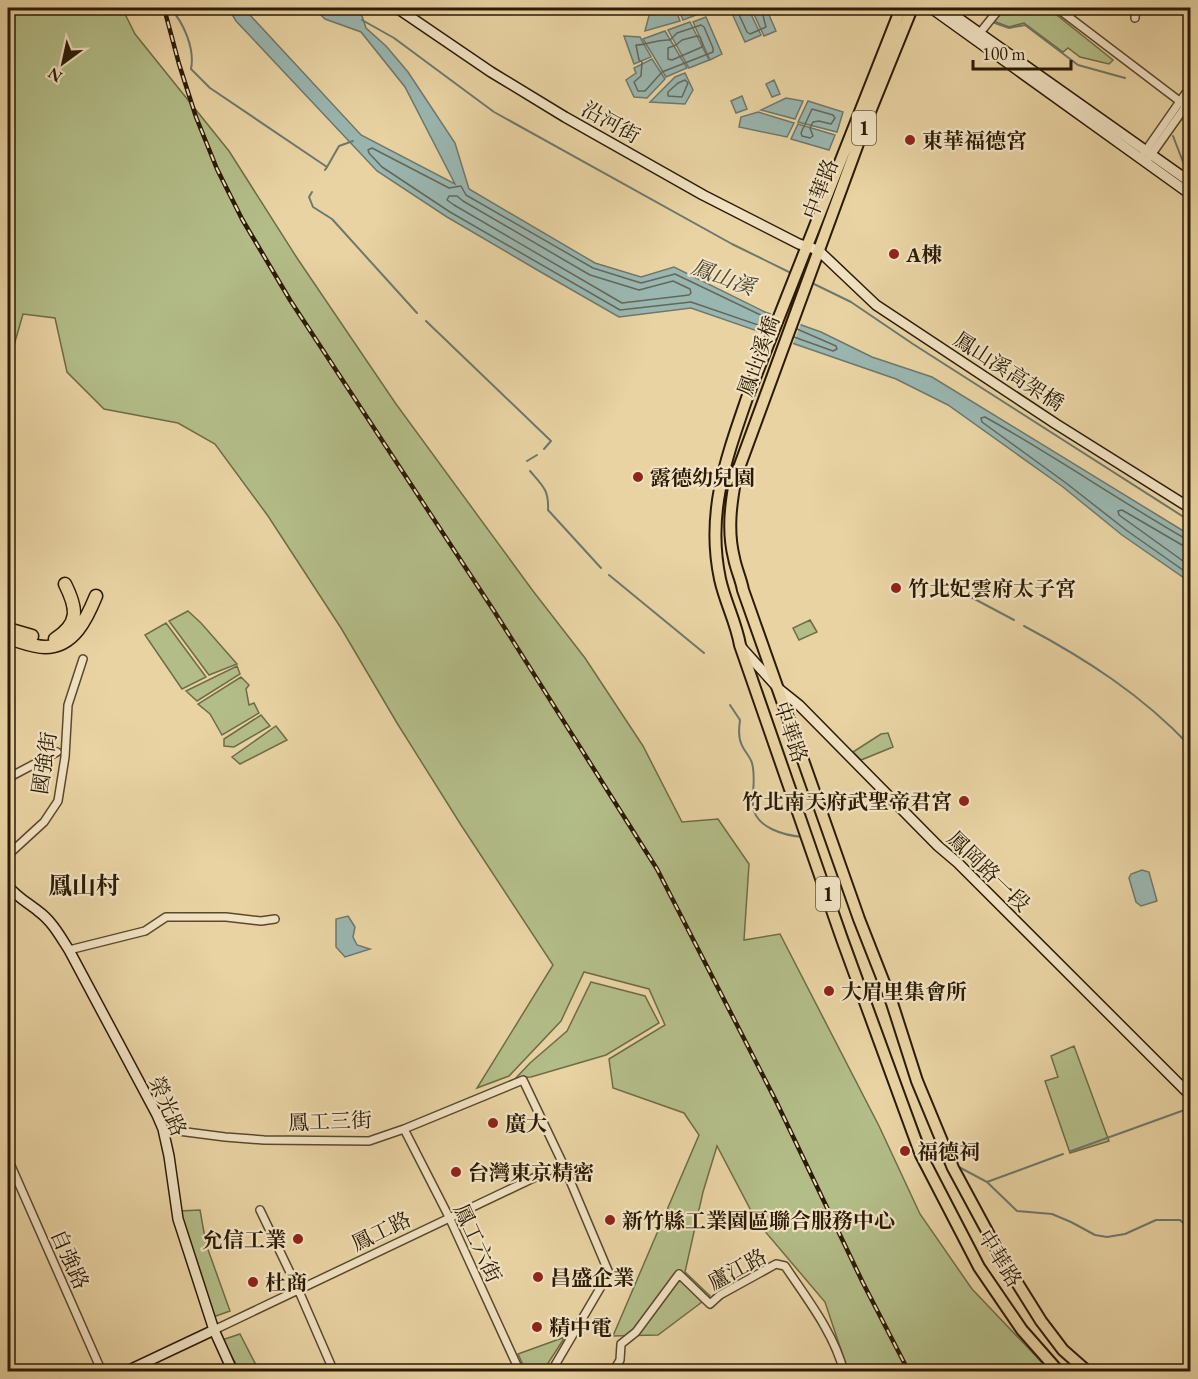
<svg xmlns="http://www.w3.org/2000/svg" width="1198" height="1379" font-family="'EB Garamond','Noto Serif TC',serif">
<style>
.green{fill:#b3bd88;stroke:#6f6c46;stroke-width:1.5}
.water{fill:#9ab6b0;stroke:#6e786b;stroke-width:1.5}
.pier{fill:#e9d3a3}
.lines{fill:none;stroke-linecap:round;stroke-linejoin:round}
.shore{stroke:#62685a;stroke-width:1.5}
.stream{stroke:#6e786b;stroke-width:2}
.street-casing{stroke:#5a492c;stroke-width:10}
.secondary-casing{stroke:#2b1b04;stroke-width:12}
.primary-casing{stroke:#2b1b04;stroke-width:14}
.highway-casing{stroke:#2b1b04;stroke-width:15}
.street{stroke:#f1e2c3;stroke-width:7}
.secondary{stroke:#f1e2c3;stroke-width:9}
.primary{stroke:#e9d3a3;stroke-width:10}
.highway{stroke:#e9d3a3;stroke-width:12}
.rail-casing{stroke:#2b1b04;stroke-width:4.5}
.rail{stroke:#f1e2c3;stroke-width:2;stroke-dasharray:7;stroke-linecap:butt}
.poi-dot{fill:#8f2418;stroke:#f1e2c3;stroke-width:2}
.labels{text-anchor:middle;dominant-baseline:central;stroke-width:4.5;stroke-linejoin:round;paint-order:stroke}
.shield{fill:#f1e2c3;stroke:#66573d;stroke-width:1.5}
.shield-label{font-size:20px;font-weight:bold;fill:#2b1b04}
.street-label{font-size:21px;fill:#2b1b04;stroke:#f1e2c3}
.poi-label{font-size:21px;font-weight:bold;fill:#2b1b04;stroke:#f1e2c3;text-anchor:start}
.water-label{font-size:22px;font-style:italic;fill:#4c4a38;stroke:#f1e2c3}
.quarter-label{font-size:24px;font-weight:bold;fill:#2b1b04;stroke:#f1e2c3}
</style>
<rect width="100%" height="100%" fill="#e9d3a3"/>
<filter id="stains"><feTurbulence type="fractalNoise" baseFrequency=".00333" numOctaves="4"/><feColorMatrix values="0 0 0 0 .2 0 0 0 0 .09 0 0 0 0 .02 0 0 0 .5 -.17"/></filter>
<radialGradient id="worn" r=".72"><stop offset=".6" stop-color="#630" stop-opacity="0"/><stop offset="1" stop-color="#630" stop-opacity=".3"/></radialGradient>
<!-- green -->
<path class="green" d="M8 8H122L135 34 229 151 297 258 396 404 533 591 585 658 643 746 682 822 718 819 749 864 744 940 780 934 879 1126 920 1214 972 1289 1050 1371H848L825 1302 757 1222 717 1146 703 1192 685 1272 710 1296 658 1335 613 1336 699 1135 684 1113 613 1088 609 1059 665 1025 649 989 584 972 561 1021 509 1076 477 1088 553 965 461 825 397 723 341 628 268 516 215 444 178 423 104 409 67 372 55 318 23 314 8 366Z
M1004 8H1048L1113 60 1109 64 1080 57 1068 48 1063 52 1024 23 1009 27 993 21Z
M188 611 201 623 237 664 209 675 169 621Z
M810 620 817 632 799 640 793 628Z
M166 623 206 677 182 689 145 635Z
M237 666 240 674 197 701 186 691Z
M241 677 249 685 246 689 249 705 254 703 259 713 222 735 210 714 198 704Z
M261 715 270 726 234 747 224 746V739Z
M276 726 287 740 240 764 232 757Z
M888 733 893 747 861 760 853 752 881 734Z
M591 982 645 996 659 1023 606 1055 531 1077 516 1078 530 1063 567 1031Z
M1074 1046 1109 1141 1070 1153 1045 1081 1058 1077 1051 1056Z
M200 1210 206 1244 230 1311 213 1317 179 1211Z
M240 1334 259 1371H240L222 1340Z
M565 1337 543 1371H526L518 1354Z"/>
<!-- water -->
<path class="water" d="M228 8H246L249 14 361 135 455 184 405 87 361 32 325 19 314 8H354L362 16 366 28 386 46 408 72 455 143 469 189 595 263 641 277 674 267 765 312 821 332 872 357 932 377 1190 535V582L1122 535 1063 487 948 405 896 379 691 308 619 317 539 271 447 217 377 171 236 21Z
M651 8H675L680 21 645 31Z
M678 8H699L701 13 683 20Z
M733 8H748L761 35 745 42 730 9Z
M751 8H766L776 31 764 36Z
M706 17 722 54 710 60 693 22Z
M690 22 709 60 689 68 668 30Z
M665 31 687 68 666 77 643 39Z
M624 36 640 37 651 57 634 64Z
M652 59 665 79 647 98 634 97 626 80 636 73 634 68Z
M685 73 693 90 685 104 650 102 675 77Z
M774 80 780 94 772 97 766 84Z
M742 96 747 109 736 113 731 101Z
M786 98 803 101 795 119 761 110Z
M808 101 843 112 837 132 798 122Z
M758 112 794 123 787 137 739 127 741 117Z
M798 124 835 135 829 150 791 139Z
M1142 870 1149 872 1157 901 1141 906 1136 902 1129 878 1131 874Z
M348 916 355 927 353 937 357 945 370 949 345 957 336 947V919Z"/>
<!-- pier -->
<path class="pier" d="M772 311 802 321 792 346 763 336Z"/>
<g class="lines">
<!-- shore -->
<path class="shore" d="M736 8 747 32 750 34 766 27 761 8
M701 25 704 27 713 48V52L662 72 645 91H638L634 82 641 76 642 62 639 60 636 45C649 45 655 39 670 40L677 33Z
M697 36 700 37 703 45 702 47 672 60 668 59V48L676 45 682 40Z
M685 80 688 83 682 97 668 96V92L678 83Z
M812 109 833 115 835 118 831 124 819 121 813 122 810 128 813 136 810 138 802 136 801 133Z
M449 196H457L463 201 590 275 639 290 673 281 690 289 691 293 689 295 622 303 454 205 447 200Z
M767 328 691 302 620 310 450 212 382 167 369 153 368 150 372 148 449 188 461 186 466 195 593 268 641 283 675 274 771 320
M794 337 833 351 837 349 836 346 797 329
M1190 539H1186C1118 500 1053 455 985 417L981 418 982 422 1066 483 1126 530 1190 575
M1190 547 1182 545 1122 510 1118 511 1119 515 1190 566"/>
<!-- stream -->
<path class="stream" d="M170 8C184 23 195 49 191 69L210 88 327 167 325 170
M362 20 394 38 494 112 732 244 793 274
M995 23 1009 28 1025 25 1078 65 1125 78
M1173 136 1185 167
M327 167 339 146 353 141
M312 192 309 197 313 207 332 219 417 313
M812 283 851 302 913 344 1190 521
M426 321 551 441 544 449
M527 461 537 455
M530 471C543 486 549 490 548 510L601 568
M609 575 704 653
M952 587 1014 620
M1024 626C1086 659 1142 695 1190 746
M730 705 740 720C739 727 738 736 741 743 743 750 750 756 752 763 756 778 752 791 753 805 754 828 786 836 804 837
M813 841 910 1109 925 1147 944 1158
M1071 1151 1190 1108
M957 1166 987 1182 1017 1211 1052 1214 1071 1222 1095 1235 1107 1237 1125 1234 1156 1220H1180L1190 1229
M987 1182 1063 1154"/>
<defs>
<path id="street" d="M1057 8 1186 106
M1069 16 1075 8
M1135 18 1136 8
M979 34 1000 8
M1144 153 1190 87
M1149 158 1190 100
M8 778 57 752
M8 855 44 822 58 801 65 757 68 705 83 659
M69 950 145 931 166 917H226L261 921 275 919
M163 1129 225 1137 264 1140 369 1141 404 1129 523 1080 563 1164 609 1273 551 1372
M404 1129 449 1217 520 1372
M8 1159 102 1372
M260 1210 298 1289 334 1372
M214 1330 563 1164
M143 1363 148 1372
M613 1372 620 1360 621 1344 636 1332 679 1274 710 1304 720 1295 776 1264 785 1266C807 1299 834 1333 844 1372"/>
<path id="secondary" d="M397 8 491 72 565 117 703 195 799 244 818 250 876 305 1056 424 1190 508
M931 8 1190 194
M944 8 1190 182
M741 647 779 689 799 705 938 846 958 863 1190 1095
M8 886C17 897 28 903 38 911 52 921 60 936 69 950L157 1115 163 1129 169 1156 178 1219 214 1330 233 1372
M125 1372 214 1330"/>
<path id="primary" d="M901 8 747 398C726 459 706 513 720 579 725 602 736 622 740 645L842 939 921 1155 979 1267 1022 1330 1059 1372
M912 8 867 119 736 476C731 503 727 530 734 558 736 569 741 579 743 590L859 919 892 1003 917 1081 953 1168 1001 1257 1041 1321 1063 1350 1088 1372"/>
<path id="highway" d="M8 629 32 636
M8 638C19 641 33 647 45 647 74 647 87 618 96 596
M55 639C80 623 77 608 65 584"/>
</defs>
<!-- street casing -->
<use href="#street" class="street-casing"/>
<!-- secondary casing -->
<use href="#secondary" class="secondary-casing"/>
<!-- primary casing -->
<use href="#primary" class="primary-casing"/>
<!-- highway casing -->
<use href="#highway" class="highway-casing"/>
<!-- street -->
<use href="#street" class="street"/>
<!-- secondary -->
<use href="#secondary" class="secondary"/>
<!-- primary -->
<use href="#primary" class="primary"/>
<!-- highway -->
<use href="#highway" class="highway"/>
<defs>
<path id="rail" d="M164 8 179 64 196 117 217 169 242 219 290 300 494 611 657 869 776 1101 863 1283 909 1372"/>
</defs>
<!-- rail casing -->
<use href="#rail" class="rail-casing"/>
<!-- rail -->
<use href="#rail" class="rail"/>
</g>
<!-- markers -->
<g class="poi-dot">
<circle cx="910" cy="140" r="6"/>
<circle cx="894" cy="254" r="6"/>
<circle cx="638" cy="477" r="6"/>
<circle cx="896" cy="588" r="6"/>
<circle cx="964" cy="801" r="6"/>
<circle cx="829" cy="991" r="6"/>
<circle cx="493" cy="1123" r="6"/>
<circle cx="905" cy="1151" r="6"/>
<circle cx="456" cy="1172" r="6"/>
<circle cx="610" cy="1220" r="6"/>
<circle cx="298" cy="1239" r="6"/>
<circle cx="538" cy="1277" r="6"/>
<circle cx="253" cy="1282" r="6"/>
<circle cx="537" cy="1327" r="6"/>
</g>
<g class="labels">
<!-- shield labels -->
<g class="shield">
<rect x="852" y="111" width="24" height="34" rx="4.5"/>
<rect x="816" y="877" width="24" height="34" rx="4.5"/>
</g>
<g class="shield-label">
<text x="864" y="128">1</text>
<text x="828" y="894">1</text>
</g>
<!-- street labels -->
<g class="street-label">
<text transform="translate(611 122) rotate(29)">沿河街</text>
<text transform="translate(820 189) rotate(-69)">中華路</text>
<text transform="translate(758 356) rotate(-70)">鳳山溪橋</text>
<text transform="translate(1009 371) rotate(33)">鳳山溪高架橋</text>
<text transform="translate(791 732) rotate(71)">中華路</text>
<text transform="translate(44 763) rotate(-81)">國強街</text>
<text transform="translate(989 871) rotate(44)">鳳岡路一段</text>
<text transform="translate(168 1106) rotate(67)">榮光路</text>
<text transform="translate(330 1121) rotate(-2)">鳳工三街</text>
<text transform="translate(381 1231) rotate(-26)">鳳工路</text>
<text transform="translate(478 1243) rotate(65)">鳳工六街</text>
<text transform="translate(1000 1258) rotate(58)">中華路</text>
<text transform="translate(70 1259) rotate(66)">自強路</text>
<text transform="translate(737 1269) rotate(-28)">廬江路</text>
</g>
<!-- poi labels -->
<g class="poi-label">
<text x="922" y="140">東華福德宮</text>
<text x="906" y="254">A棟</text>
<text x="650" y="477">露德幼兒園</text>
<text x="908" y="588">竹北妃雲府太子宮</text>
<text x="952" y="801" text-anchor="end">竹北南天府武聖帝君宮</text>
<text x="841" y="991">大眉里集會所</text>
<text x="505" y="1123">廣大</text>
<text x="917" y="1151">福德祠</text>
<text x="468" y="1172">台灣東京精密</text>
<text x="622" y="1220">新竹縣工業園區聯合服務中心</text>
<text x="286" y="1239" text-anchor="end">允信工業</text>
<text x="550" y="1277">昌盛企業</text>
<text x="265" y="1282">杜商</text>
<text x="549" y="1327">精中電</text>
</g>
<!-- water labels -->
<g class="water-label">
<text transform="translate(723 277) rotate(20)">鳳山溪</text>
</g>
<!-- quarter labels -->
<g class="quarter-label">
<text x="84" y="885">鳳山村</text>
</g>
</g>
<!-- margin -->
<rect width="1198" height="1379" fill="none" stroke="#e9d3a3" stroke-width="30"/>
<rect x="9" y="9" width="1180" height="1361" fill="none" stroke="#2b1b04" stroke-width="3"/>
<rect x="15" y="15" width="1168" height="1349" fill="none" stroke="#2b1b04" stroke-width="1.5"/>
<!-- north arrow -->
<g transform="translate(63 63) rotate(213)" stroke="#f1e2c3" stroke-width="4.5" paint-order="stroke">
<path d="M0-4.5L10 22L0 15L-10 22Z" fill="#2b1b04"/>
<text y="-9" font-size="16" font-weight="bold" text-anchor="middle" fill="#2b1b04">N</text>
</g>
<!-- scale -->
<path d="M973 60v9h98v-9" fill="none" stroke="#2b1b04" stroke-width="3"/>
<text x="982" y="60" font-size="18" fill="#2b1b04" stroke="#f1e2c3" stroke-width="4.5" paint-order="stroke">100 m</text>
<rect width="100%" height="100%" filter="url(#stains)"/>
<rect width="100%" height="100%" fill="url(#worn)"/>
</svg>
